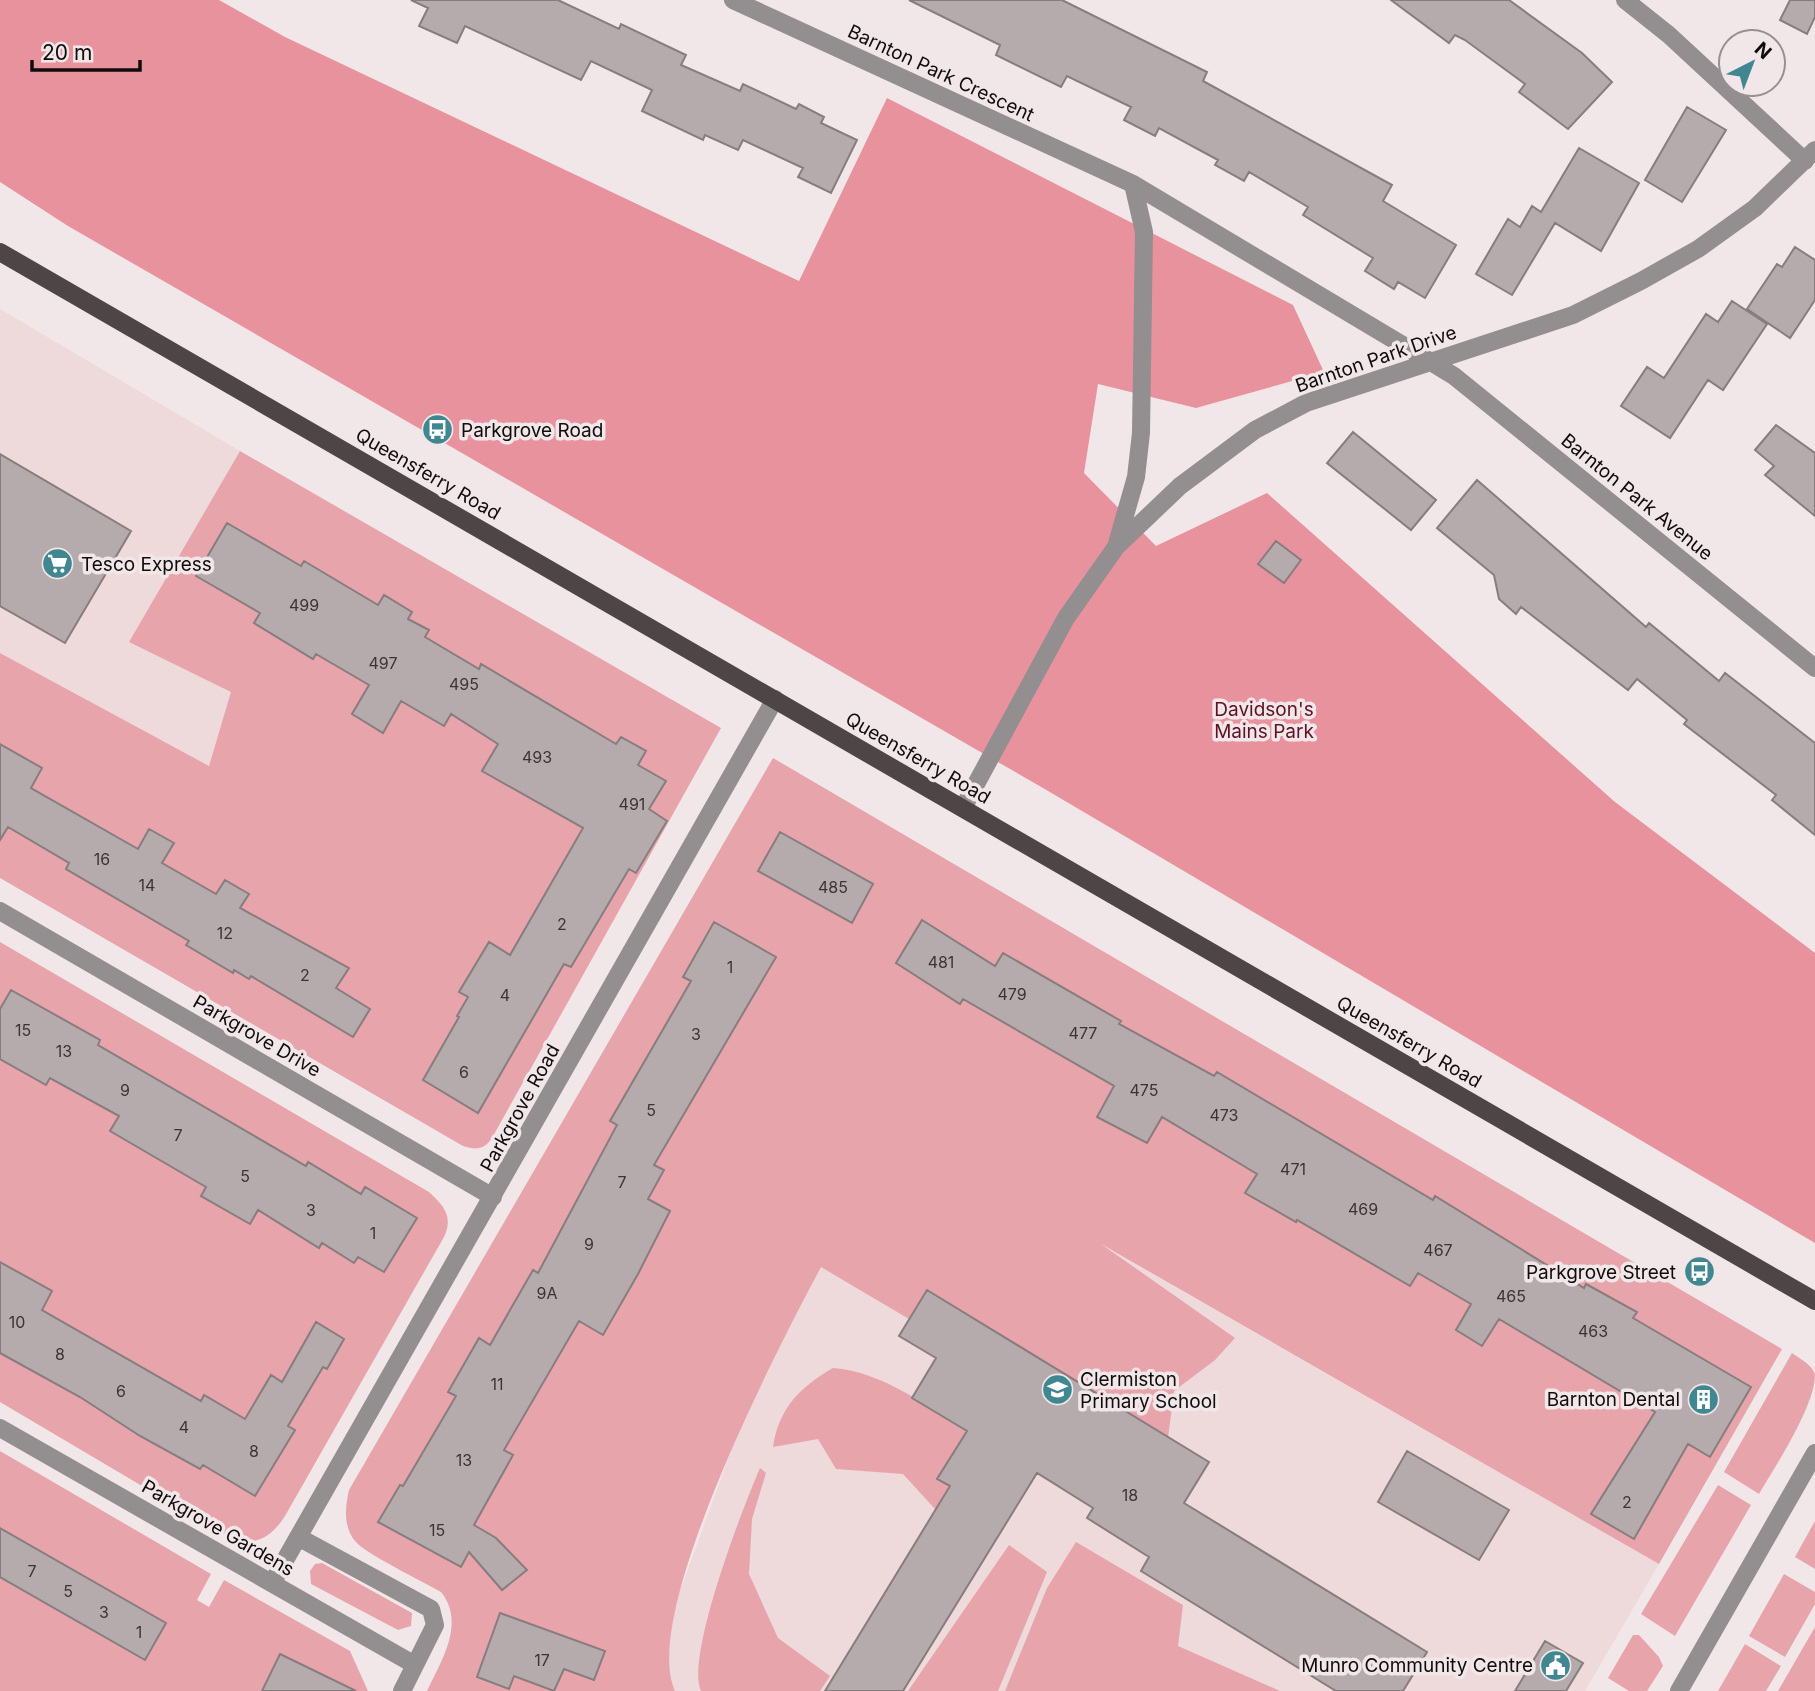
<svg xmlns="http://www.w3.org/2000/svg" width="1815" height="1691" font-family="Inter,sans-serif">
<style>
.built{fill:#eed9db}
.green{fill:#e7a4ab}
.forest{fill:#e8929d}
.building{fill:#b6abac;stroke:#877d7e;stroke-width:2}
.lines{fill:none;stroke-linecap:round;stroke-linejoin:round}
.street{stroke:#938e8f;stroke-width:18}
.primary{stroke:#4d4546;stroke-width:18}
.labels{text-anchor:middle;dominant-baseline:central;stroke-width:7;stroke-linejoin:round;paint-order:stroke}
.number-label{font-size:16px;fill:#3a3434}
.street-label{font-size:19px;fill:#100c0c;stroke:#f2e7e8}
.poi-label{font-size:19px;fill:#100c0c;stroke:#f2e7e8;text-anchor:start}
.park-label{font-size:19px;fill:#5d1224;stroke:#f2e7e8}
</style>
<rect width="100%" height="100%" fill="#f2e7e8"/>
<!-- built -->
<path class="built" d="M0 309 240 451 129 642 232 692 209 767 0 653Z
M894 1126 1659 1564 1585 1691H675L669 1679 668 1636 679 1594 736 1437 781 1343Z"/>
<!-- green -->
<path class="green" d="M240 451 721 728 492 1138C484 1150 476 1150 463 1146L0 878V653L209 766 231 692 129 642Z
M773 758 1782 1349 1659 1564 1101 1244 1235 1338 1215 1360 1174 1391 1168 1438 928 1290 909 1319 821 1267C780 1344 639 1614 675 1691H427C441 1661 466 1623 441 1592 424 1582 366 1554 356 1542 343 1528 345 1507 349 1490Z
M0 942 429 1192C443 1205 454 1216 444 1237L285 1516C271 1538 255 1547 230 1538L0 1402Z
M1792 1353C1800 1359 1813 1365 1815 1375 1815 1406 1775 1467 1759 1494L1724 1472Z
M833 1368C883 1372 925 1405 966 1431L937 1479 950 1486 936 1510 903 1474 836 1469 818 1439 773 1447C779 1408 800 1387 833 1368Z
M0 1451 211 1574 197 1600 209 1607 224 1580 350 1651 368 1691H0Z
M760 1468 766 1473 752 1519 749 1574 778 1638 830 1676 820 1691H701C685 1657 743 1507 760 1468Z
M1718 1485 1751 1505 1675 1636 1641 1614Z
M1815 1521V1569L1795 1557Z
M1076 1542 1183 1605 1178 1646 1280 1691H1005L1047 1588Z
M1009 1545 1047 1572 998 1691H908Z
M322 1563 412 1613 411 1626 398 1630 311 1584 310 1571 315 1564Z
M1784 1574 1815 1592V1604L1785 1657 1749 1636Z
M1815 1627V1691H1778Z
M1633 1635H1639L1659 1657 1663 1666 1647 1691H1629L1608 1678Z
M1745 1644 1781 1666 1766 1691H1718Z"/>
<!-- forest -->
<path class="forest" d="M0 0H219L285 37 799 281 887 98 1293 305 1324 372 1196 408 1098 384 1084 473 1156 546 1267 493 1615 802 1815 953V1243L1043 788 68 226 0 182Z"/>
<!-- building -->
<path class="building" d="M411 0H558L619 29 621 24 686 55 681 65 740 91 743 84 796 109 799 104 824 117 821 123 857 140 831 193 798 177 803 168 743 140 738 150 705 135 703 140 642 111 652 90 591 61 581 80 465 26 457 43 419 26 428 8Z
M909 0H1062L1207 72 1203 81 1392 185 1383 201 1456 245 1425 298 1398 282 1394 289 1365 271 1373 258 1303 215 1308 207 1249 172 1244 181 1215 165 1218 160 1159 128 1155 136 1124 120 1131 107 1067 76 1061 87 996 55 1000 45Z
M1391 0H1509L1582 53 1612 82 1568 129 1519 92 1525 84 1465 40 1455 35 1449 43Z
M1790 0H1815V17L1807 34 1780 20Z
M1687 107 1726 130 1682 202 1645 180Z
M1579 148 1639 183 1601 251 1555 223 1512 295 1476 274 1508 219 1520 227 1532 206 1541 212Z
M1795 247 1815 260V300L1790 338 1747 309 1777 264 1782 267Z
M1732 301 1767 324 1723 390 1708 380 1670 438 1621 406 1647 367 1664 378 1706 314 1718 322Z
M1776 425 1815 453V516L1765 475 1774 466 1755 450Z
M1353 432 1436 500 1411 530 1327 463Z
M0 454 131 531 65 643 0 606Z
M1477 480 1646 627 1649 623 1719 681 1725 673 1815 743V835L1772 800 1776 795 1684 724 1687 720 1637 679 1628 690 1521 607 1516 614 1499 599 1494 575 1437 528Z
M227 523 301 566 304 561 378 605 384 595 412 612 408 619 429 630 425 637 479 669 481 664 616 744 621 737 646 751 638 765 666 781 649 809 667 821 636 873 629 869 571 967 564 964 478 1113 423 1080 459 1017 457 1016 468 997 459 992 489 942 510 955 583 828 482 771 498 744 451 714 444 726 401 701 383 733 352 714 369 685 316 654 313 659 254 623 260 613 196 576Z
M1276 541 1301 560 1284 583 1258 564Z
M0 744 42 768 31 788 138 849 149 829 174 843 162 863 216 894 225 880 249 894 240 908 349 968 336 988 370 1009 353 1037 251 976 249 979 234 970 233 973 186 945 189 941 66 869 69 863 8 827 0 840Z
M780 832 873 884 852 923 758 871Z
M922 920 995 966 1003 953 1121 1021 1119 1024 1214 1076 1217 1072 1433 1200 1435 1196 1584 1288 1586 1284 1637 1312 1633 1318 1751 1387 1710 1457 1688 1444 1634 1539 1591 1514 1655 1412 1499 1319 1482 1346 1456 1330 1471 1304 1418 1273 1410 1286 1297 1220 1296 1222 1245 1193 1257 1174 1162 1117 1147 1143 1097 1117 1114 1086 963 999 960 1004 896 963Z
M714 922 776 957 654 1165 664 1170 648 1199 670 1211 638 1274 603 1335 579 1321 504 1450 513 1455 474 1525 496 1538 527 1570 502 1590 469 1552 461 1567 378 1522 400 1485 403 1486 456 1396 448 1392 479 1338 490 1345 533 1270 538 1273 617 1125 610 1121 691 981 683 977Z
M11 990 100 1040 98 1045 306 1166 308 1162 361 1194 365 1187 417 1218 384 1272 358 1257 354 1263 322 1243 319 1248 258 1210 250 1224 201 1196 206 1187 110 1131 119 1116 50 1078 46 1085 0 1059V1009Z
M0 1262 52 1291 42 1310 201 1401 204 1395 245 1419 271 1375 282 1382 316 1322 344 1339 327 1369 323 1367 288 1426 295 1430 255 1496 203 1465 200 1469 140 1436 80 1397 0 1353Z
M927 1290 1209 1462 1184 1503 1427 1652 1403 1691H1336L1141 1571 1149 1557 1087 1518 1093 1508 1037 1473 903 1691H825L950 1486 937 1479 967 1431 912 1398 936 1358 899 1336Z
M1407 1451 1509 1510 1479 1560 1378 1502Z
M0 1528 166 1623 145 1660 0 1577Z
M500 1613 605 1651 594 1680 564 1669 554 1691 514 1676 509 1689 477 1677Z
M1545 1641 1583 1663 1566 1691H1515Z
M280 1654 356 1691H262Z"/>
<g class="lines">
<!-- street -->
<path class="street" d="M733 0 1133 184 1431 362 1454 376 1815 668
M1625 0 1669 35 1805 161
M1116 547 1136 477 1141 433 1144 232 1133 184
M963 808 1066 618 1116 547 1180 486 1255 430 1306 403 1573 315 1641 281 1698 249 1755 208 1815 150
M0 911 493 1197
M0 1428 415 1665
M298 1537 431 1609 435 1625 402 1691
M272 1583 775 699
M1679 1691 1815 1453"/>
<!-- primary -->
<path class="primary" d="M0 252 1815 1301"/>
</g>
<!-- icons -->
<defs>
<symbol id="bus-disc" viewBox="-11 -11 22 22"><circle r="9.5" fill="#418791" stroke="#f2e7e8"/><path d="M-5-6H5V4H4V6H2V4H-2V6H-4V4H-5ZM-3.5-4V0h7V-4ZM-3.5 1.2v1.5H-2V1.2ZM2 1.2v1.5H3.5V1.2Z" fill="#fff"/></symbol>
<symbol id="supermarket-disc" viewBox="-11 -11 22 22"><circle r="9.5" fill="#418791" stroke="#f2e7e8"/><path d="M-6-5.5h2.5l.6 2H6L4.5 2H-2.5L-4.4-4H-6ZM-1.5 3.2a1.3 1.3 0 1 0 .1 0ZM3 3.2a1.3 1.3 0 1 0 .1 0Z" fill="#fff"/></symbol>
<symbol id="school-disc" viewBox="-11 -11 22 22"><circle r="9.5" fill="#418791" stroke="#f2e7e8"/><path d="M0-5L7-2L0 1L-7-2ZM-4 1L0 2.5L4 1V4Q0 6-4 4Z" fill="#fff"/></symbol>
<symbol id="building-disc" viewBox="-11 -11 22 22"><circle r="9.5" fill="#418791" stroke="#f2e7e8"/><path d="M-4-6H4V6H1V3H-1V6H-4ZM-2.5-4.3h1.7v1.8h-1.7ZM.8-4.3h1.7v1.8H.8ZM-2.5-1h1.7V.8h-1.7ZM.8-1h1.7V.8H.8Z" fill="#fff"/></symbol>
<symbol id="civic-disc" viewBox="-11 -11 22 22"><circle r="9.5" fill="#418791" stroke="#f2e7e8"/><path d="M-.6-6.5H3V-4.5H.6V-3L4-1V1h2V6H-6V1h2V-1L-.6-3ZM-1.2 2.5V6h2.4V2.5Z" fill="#fff"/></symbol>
</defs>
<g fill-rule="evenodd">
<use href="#bus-disc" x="420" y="412" width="35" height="35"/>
<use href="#supermarket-disc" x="40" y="546" width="35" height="35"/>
<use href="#bus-disc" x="1682" y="1254" width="35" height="35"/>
<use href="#school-disc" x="1040" y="1372" width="35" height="35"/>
<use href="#building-disc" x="1686" y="1382" width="35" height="35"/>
<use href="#civic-disc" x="1538" y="1648" width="35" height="35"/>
</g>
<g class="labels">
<!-- number labels -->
<g class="number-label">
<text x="304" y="605">499</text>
<text x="383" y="663">497</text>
<text x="464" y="684">495</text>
<text x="537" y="757">493</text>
<text x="632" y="804">491</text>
<text x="102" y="859">16</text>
<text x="147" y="885">14</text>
<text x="833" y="887">485</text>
<text x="562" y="924">2</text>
<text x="225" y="933">12</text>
<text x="941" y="962">481</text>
<text x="730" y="967">1</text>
<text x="305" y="975">2</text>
<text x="1012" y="994">479</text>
<text x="505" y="995">4</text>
<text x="23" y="1030">15</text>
<text x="1083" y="1033">477</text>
<text x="696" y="1034">3</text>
<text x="64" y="1051">13</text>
<text x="464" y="1072">6</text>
<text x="125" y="1090">9</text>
<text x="1144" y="1090">475</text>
<text x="651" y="1110">5</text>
<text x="1224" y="1115">473</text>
<text x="178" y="1135">7</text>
<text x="1293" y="1169">471</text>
<text x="245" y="1176">5</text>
<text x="622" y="1182">7</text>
<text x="1363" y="1209">469</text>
<text x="311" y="1210">3</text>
<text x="373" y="1233">1</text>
<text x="589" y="1244">9</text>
<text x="1438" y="1250">467</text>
<text x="547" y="1293">9A</text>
<text x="1511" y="1296">465</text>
<text x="17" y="1322">10</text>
<text x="1593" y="1331">463</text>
<text x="60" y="1354">8</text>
<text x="497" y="1384">11</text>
<text x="121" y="1391">6</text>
<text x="184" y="1427">4</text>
<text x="254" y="1451">8</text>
<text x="464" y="1460">13</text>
<text x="1130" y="1495">18</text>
<text x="1627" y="1502">2</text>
<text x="437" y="1530">15</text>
<text x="32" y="1571">7</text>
<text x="68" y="1591">5</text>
<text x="104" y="1612">3</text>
<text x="139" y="1632">1</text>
<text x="542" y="1660">17</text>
</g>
<!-- street labels -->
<g class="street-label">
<text transform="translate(941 73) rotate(25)">Barnton Park Crescent</text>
<text transform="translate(1376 359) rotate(-19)">Barnton Park Drive</text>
<text transform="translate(428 474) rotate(30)">Queensferry Road</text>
<text transform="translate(1637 497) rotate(39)">Barnton Park Avenue</text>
<text transform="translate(918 758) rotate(30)">Queensferry Road</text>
<text transform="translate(257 1036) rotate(30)">Parkgrove Drive</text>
<text transform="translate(1409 1042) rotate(30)">Queensferry Road</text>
<text transform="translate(520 1108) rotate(-61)">Parkgrove Road</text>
<text transform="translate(218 1528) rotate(30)">Parkgrove Gardens</text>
</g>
<!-- poi labels -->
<g class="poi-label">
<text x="461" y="430">Parkgrove Road</text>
<text x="81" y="564">Tesco Express</text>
<text x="1676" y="1272" text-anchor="end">Parkgrove Street</text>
<text x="1080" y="1379">Clermiston<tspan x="1080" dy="22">Primary School</tspan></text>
<text x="1680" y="1399" text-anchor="end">Barnton Dental</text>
<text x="1533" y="1665" text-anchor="end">Munro Community Centre</text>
</g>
<!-- park labels -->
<g class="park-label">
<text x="1264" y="709">Davidson's<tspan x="1264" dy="22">Mains Park</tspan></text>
</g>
</g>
<!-- north arrow -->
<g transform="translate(1752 63) rotate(42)"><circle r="33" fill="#f2e7e8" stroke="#988f90" stroke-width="2"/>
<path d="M0-5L12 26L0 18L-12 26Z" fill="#418791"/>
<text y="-10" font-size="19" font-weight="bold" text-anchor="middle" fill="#100c0c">N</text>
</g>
<!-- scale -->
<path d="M32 60v10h108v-10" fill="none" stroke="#100c0c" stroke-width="3.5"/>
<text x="42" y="60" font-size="21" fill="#100c0c" stroke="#f2e7e8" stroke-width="5" paint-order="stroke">20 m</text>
</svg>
